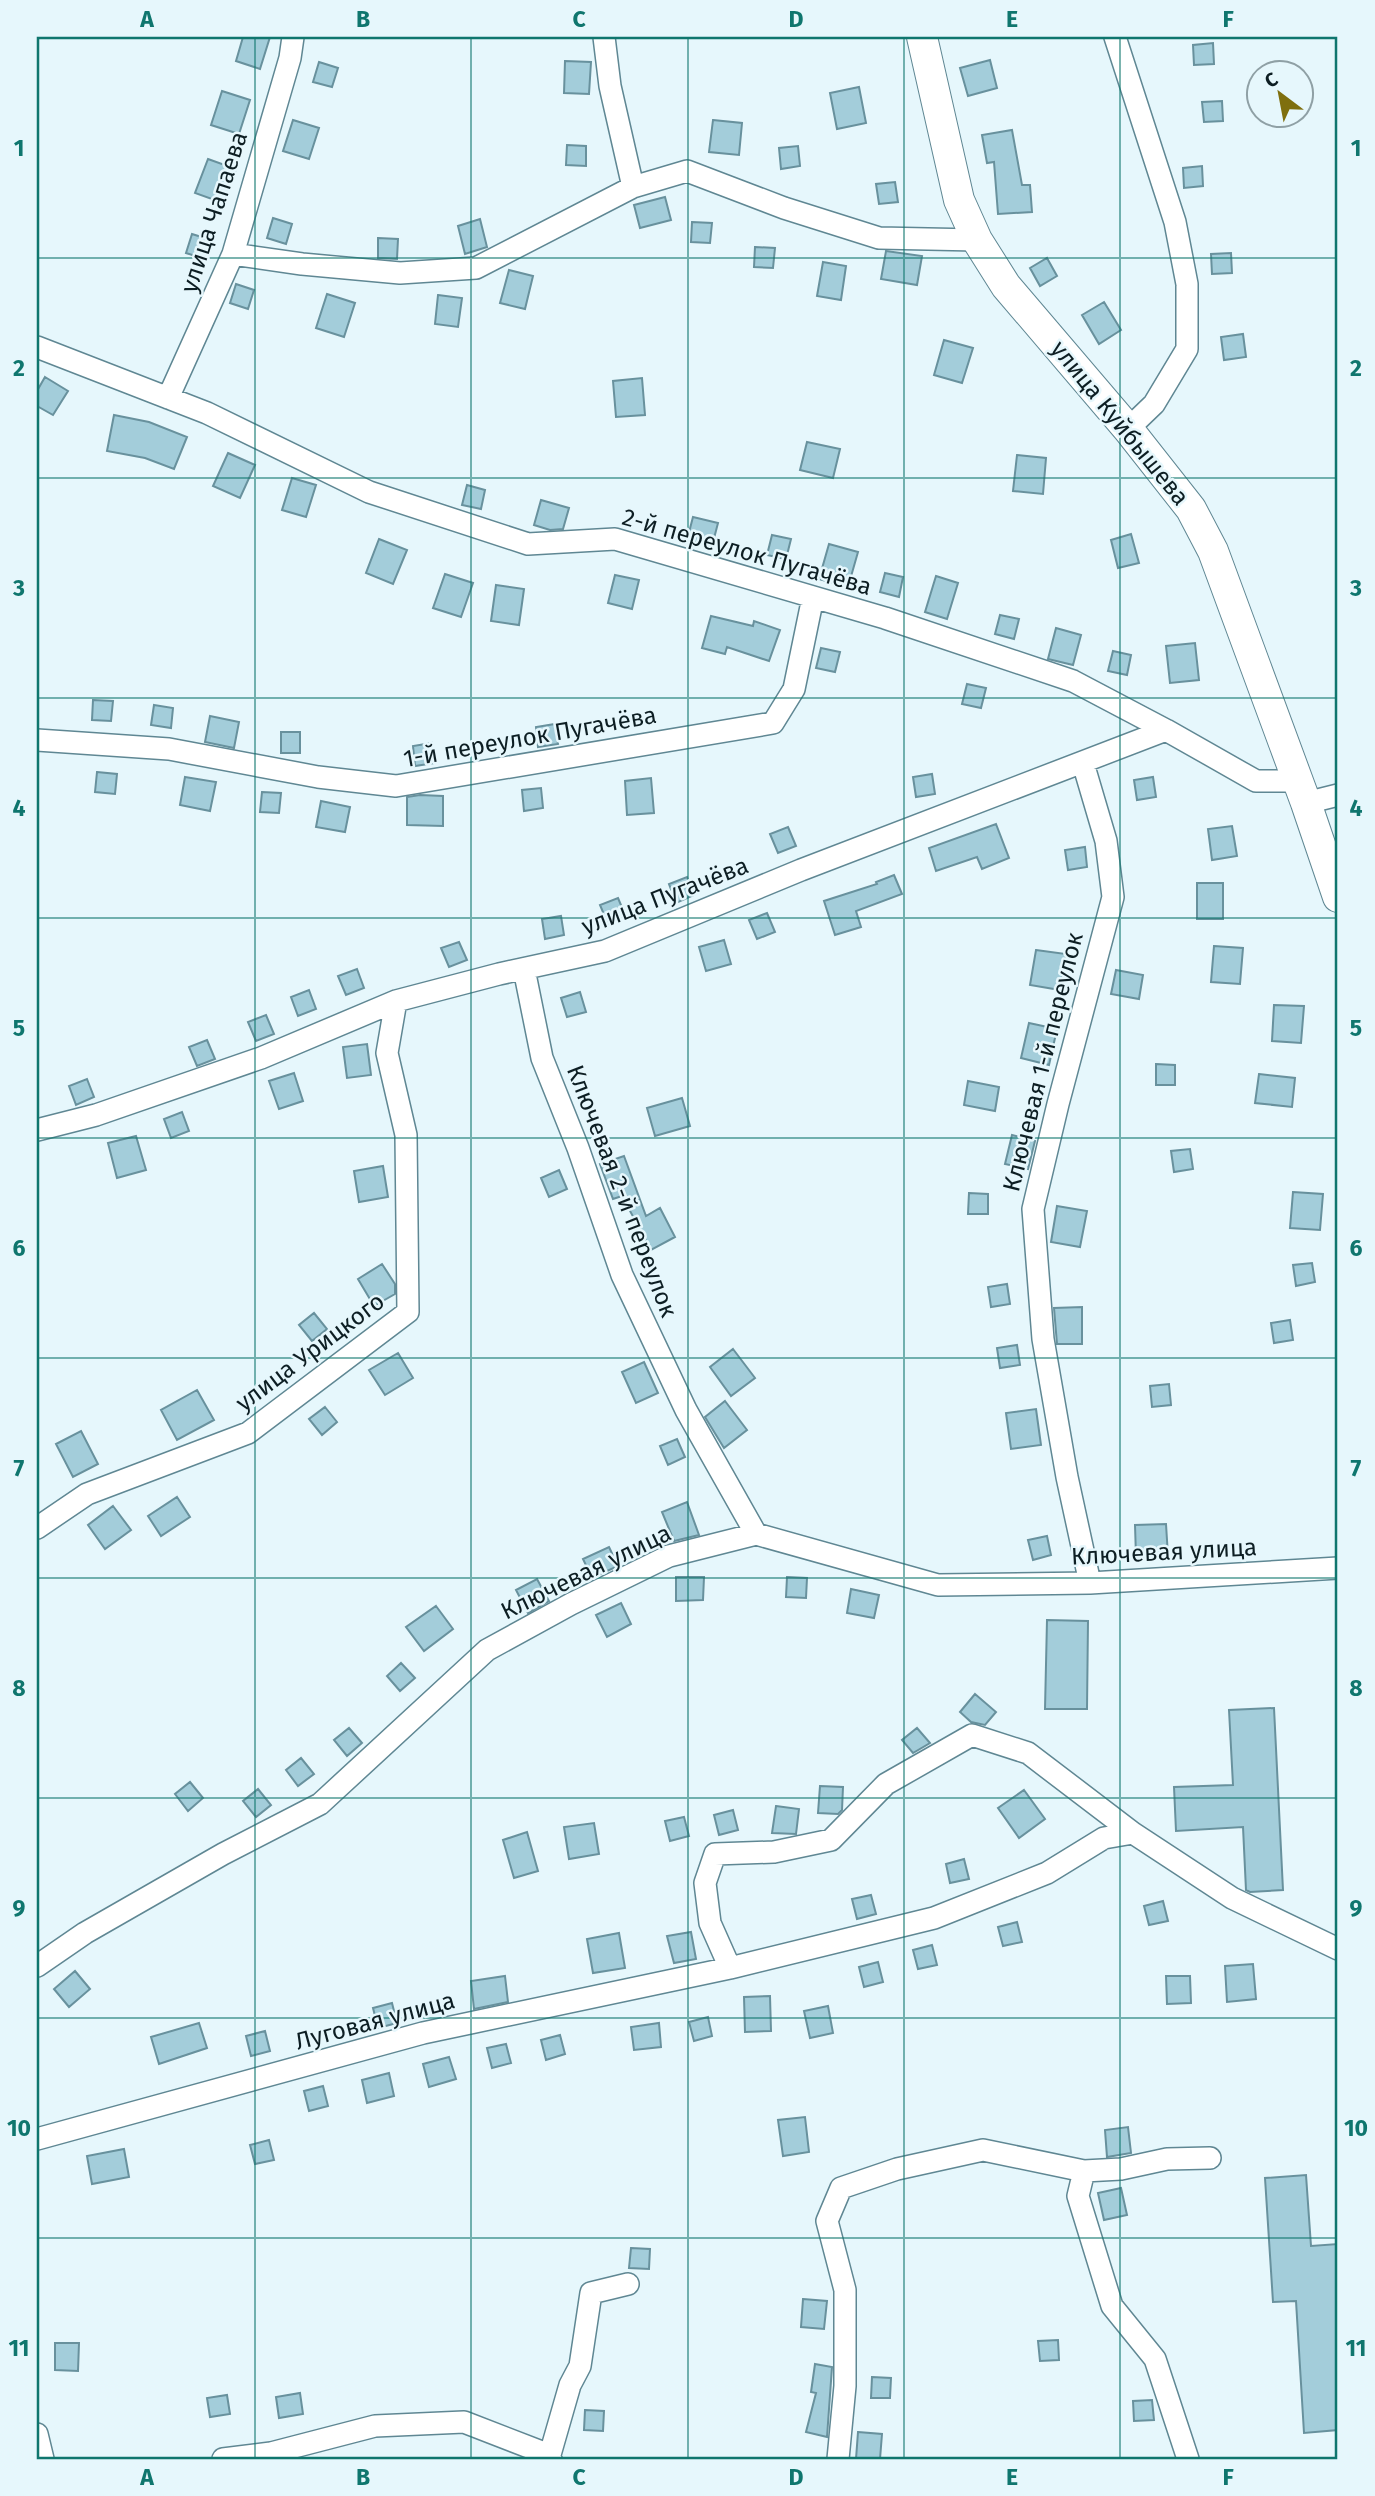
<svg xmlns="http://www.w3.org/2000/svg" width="1375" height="2496" font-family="'Fira Sans',sans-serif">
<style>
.building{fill:#a3cdda;stroke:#68919d;stroke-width:2}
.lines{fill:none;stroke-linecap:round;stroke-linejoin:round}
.minor-casing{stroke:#5f8793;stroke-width:24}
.secondary-casing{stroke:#5f8793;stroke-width:32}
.minor{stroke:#fff;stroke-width:21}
.secondary{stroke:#fff;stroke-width:30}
.grid{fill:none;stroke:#0f766e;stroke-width:2;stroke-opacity:0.55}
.labels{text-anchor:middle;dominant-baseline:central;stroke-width:5;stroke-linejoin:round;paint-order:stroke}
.street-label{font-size:24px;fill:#0d1e23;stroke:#e6f7fc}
.neatline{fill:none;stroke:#0f766e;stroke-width:2.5}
.grid-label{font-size:23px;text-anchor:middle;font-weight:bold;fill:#0f766e}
</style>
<rect width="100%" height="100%" fill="#e6f7fc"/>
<!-- building -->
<path class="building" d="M243 37H270L260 69 236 61Z
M1213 43 1214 64 1194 65 1193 45Z
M990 60 997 88 968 96 960 68Z
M565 61 591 62 589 94 564 93Z
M319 62 338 68 332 87 313 82Z
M859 87 866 123 837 129 830 93Z
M222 91 250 100 239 134 211 125Z
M1222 101 1223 121 1204 122 1202 102Z
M293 120 319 128 309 159 283 151Z
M713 120 742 123 739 155 709 152Z
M1012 130 1022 185H1030L1032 212 998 214 994 162 987 163 982 135Z
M567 145 586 146V166L566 165Z
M798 146 800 166 781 169 779 148Z
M208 159 236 169 223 203 195 193Z
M1202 166 1203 186 1184 188 1183 168Z
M895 182 898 202 879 204 876 184Z
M665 197 671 220 640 228 634 205Z
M273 218 292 224 286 244 267 238Z
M480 219 487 247 465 254 458 226Z
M692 222 712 223 710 243 691 242Z
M192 234 211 240 205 259 186 253Z
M378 238 398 239 397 259 378 258Z
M755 247 775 248 773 268 754 267Z
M886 251 922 256 917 285 881 279Z
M1231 253 1232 273 1212 274 1211 254Z
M1047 258 1057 276 1040 286 1030 268Z
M823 262 846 266 841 300 817 296Z
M509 270 533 276 525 309 500 303Z
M236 284 254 290 248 309 230 303Z
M327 294 355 303 344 337 316 328Z
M438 295 462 298 458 327 435 324Z
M1104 302 1121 330 1099 344 1082 315Z
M1243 334 1246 357 1224 360 1221 337Z
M944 340 973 348 962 383 934 375Z
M45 377 68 391 53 415 37 406V391Z
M642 378 645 415 616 417 613 381Z
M114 415 149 422 187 437 174 469 145 458 107 451Z
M807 442 840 449 833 478 800 470Z
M228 453 255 465 240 498 213 486Z
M1017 455 1046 458 1043 494 1013 491Z
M292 478 316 485 306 517 282 510Z
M467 485 485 490 481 509 462 505Z
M541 500 569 508 563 529 550 530 534 525Z
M693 517 718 523 712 546 687 540Z
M1131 534 1139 563 1118 568 1111 540Z
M772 535 791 539 786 559 767 555Z
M379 539 407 550 393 584 366 573Z
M829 544 858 552 848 587 819 579Z
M885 573 903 577 899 597 880 592Z
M445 574 473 583 461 617 433 608Z
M615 575 639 580 632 609 608 603Z
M936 576 958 583 947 619 925 612Z
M496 585 524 589 519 625 491 621Z
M1000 615 1019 619 1014 639 995 634Z
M711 616 753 626 754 621 780 630 769 661 727 647 725 654 702 648Z
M1056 628 1081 635 1073 665 1048 659Z
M1195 643 1199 680 1170 683 1166 646Z
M821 648 840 652 835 672 816 668Z
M1113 651 1131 655 1127 675 1108 671Z
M967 684 986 688 981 708 962 704Z
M93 700 113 701 111 721 92 720Z
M154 705 173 708 171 728 151 725Z
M210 716 239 722 234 748 205 742Z
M555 724 558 744 538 747 536 727Z
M281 732H300V753H281Z
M432 743 435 763 415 766 413 746Z
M97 772 117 774 115 794 95 792Z
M932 774 935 794 916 797 913 777Z
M185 777 216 782 210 811 180 805Z
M1153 777 1156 797 1137 800 1134 780Z
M651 778 654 813 627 815 625 781Z
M541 788 543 808 524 811 522 790Z
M262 792 281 793 279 813 260 812Z
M420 795 443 796V826L407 825V797Z
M321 801 350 807 345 832 316 827Z
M996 824 1009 858 982 869 977 857 936 871 929 848Z
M1232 826 1237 856 1212 860 1208 829Z
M788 827 796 846 778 853 770 834Z
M1085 847 1087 867 1068 870 1065 850Z
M894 875 902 894 856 911 861 927 835 935 824 901 877 884 876 882Z
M687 877 694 895 676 903 669 884Z
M1197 883H1223V919H1197Z
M618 898 626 917 608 924 600 905Z
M767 913 775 932 757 939 749 920Z
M561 916 564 935 545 939 542 919Z
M724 940 731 964 706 971 699 947Z
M459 942 467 960 449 967 441 948Z
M1214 946 1243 948 1240 984 1211 982Z
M1036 950 1066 954 1060 990 1030 985Z
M357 969 364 988 346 995 338 976Z
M1116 970 1143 975 1139 999 1111 994Z
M309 990 316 1009 298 1016 291 997Z
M580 992 586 1012 567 1017 561 998Z
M1274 1005 1304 1006 1301 1043 1272 1041Z
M266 1015 274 1034 256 1041 248 1022Z
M1029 1023 1057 1029 1049 1065 1021 1058Z
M207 1040 215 1059 197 1066 189 1047Z
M367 1044 371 1075 347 1078 343 1047Z
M1156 1064 1175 1065V1085H1156Z
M294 1073 303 1101 279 1109 269 1081Z
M1259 1074 1295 1078 1292 1107 1255 1103Z
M87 1079 94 1097 76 1105 69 1086Z
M968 1081 999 1087 995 1111 964 1105Z
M682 1098 690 1126 655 1136 647 1108Z
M182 1112 189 1131 171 1138 164 1119Z
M1012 1135 1035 1141 1028 1169 1005 1164Z
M136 1136 146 1170 117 1178 108 1143Z
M1190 1149 1193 1169 1174 1172 1171 1151Z
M624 1156 646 1216 660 1208 675 1237 651 1250 622 1196 613 1199 600 1164Z
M383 1166 388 1197 359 1202 354 1171Z
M559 1170 567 1189 549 1197 541 1178Z
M1293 1192 1323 1194 1320 1230 1290 1228Z
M969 1193 988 1194V1214H968Z
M1057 1206 1087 1211 1080 1247 1051 1242Z
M1312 1263 1315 1282 1296 1286 1293 1265Z
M382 1264 395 1284V1294L374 1306 358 1279Z
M1007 1284 1010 1304 991 1307 988 1287Z
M1082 1307V1344H1057L1054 1308Z
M314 1313 327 1329 312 1341 299 1325Z
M1290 1320 1293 1340 1274 1343 1271 1323Z
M1017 1345 1020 1365 1000 1368 997 1348Z
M733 1349 755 1378 731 1396 710 1367Z
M398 1353 413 1378 385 1395 369 1370Z
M644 1362 658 1393 636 1403 622 1372Z
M1169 1384 1171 1405 1152 1407 1150 1386Z
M197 1390 214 1420 177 1440 161 1410Z
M725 1401 747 1430 724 1448 705 1417Z
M325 1407 337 1422 322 1435 309 1419Z
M1036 1409 1041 1445 1011 1449 1006 1413Z
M81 1431 98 1464 73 1477 56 1444Z
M677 1439 685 1457 668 1465 660 1446Z
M177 1497 190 1517 161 1536 148 1516Z
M687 1502 699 1535 674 1541 662 1512Z
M113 1506 131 1530 105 1549 88 1525Z
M1166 1524 1168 1556 1136 1557 1135 1525Z
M1047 1536 1051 1555 1033 1560 1028 1540Z
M609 1547 618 1566 592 1578 583 1559Z
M676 1577H704L703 1600 676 1601Z
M787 1577 807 1578 806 1598 786 1597Z
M537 1579 549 1601 528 1613 516 1590Z
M851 1589 879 1595 874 1618 847 1613Z
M621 1603 631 1624 607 1637 596 1615Z
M436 1606 453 1629 424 1651 406 1627Z
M1047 1620 1088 1621 1087 1709H1045Z
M401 1663 415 1678 400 1691 387 1676Z
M975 1694 996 1712 985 1725 971 1722 960 1712Z
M1274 1708 1283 1890 1250 1892 1246 1890 1243 1827 1176 1831 1174 1787 1233 1785 1229 1710Z
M349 1728 362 1743 347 1756 334 1740Z
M917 1728 930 1743 913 1753 902 1740Z
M301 1758 314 1774 298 1786 286 1770Z
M190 1782 203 1798 188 1811 175 1794Z
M820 1786 843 1787 842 1810 838 1814 818 1813Z
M258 1789 271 1805 256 1817 243 1801Z
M1024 1790 1045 1819 1019 1838 998 1808Z
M776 1806 799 1809 796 1834 772 1833Z
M733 1810 738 1830 719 1835 714 1815Z
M684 1817 689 1836 670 1841 665 1821Z
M594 1823 599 1854 569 1859 564 1827Z
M527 1832 538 1871 514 1878 503 1840Z
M964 1859 969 1879 950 1883 946 1864Z
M871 1895 876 1914 857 1919 852 1899Z
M1163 1901 1168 1921 1149 1925 1144 1906Z
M1017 1922 1022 1942 1003 1946 998 1927Z
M691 1932 696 1959 674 1963 667 1936Z
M619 1933 625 1968 593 1973 587 1939Z
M932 1945 937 1965 918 1969 913 1950Z
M878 1962 883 1982 864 1987 859 1967Z
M1253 1964 1256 1999 1227 2002 1225 1966Z
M75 1971 90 1989 69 2007 54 1989Z
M505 1976 508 2002 474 2009 471 1981Z
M1166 1976H1190L1191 2003 1167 2004Z
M770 1996 771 2031 745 2032 744 1997Z
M392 2003 397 2023 378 2028 373 2008Z
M828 2006 833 2033 810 2038 804 2011Z
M708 2017 712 2036 694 2041 689 2022Z
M199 2023 207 2048 159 2064 151 2037Z
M659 2023 661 2047 634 2050 631 2027Z
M265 2031 270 2051 251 2056 246 2036Z
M560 2035 565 2054 546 2060 541 2040Z
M506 2044 511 2063 492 2068 487 2048Z
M449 2057 456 2079 429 2087 423 2064Z
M389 2073 394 2096 367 2103 362 2080Z
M323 2086 328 2106 309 2111 304 2091Z
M805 2117 809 2152 783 2156 778 2120Z
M1128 2127 1131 2153 1107 2157 1105 2130Z
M269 2140 274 2160 255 2164 250 2145Z
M124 2149 129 2177 92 2184 87 2156Z
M1306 2175 1311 2246 1338 2244V2430L1304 2433 1296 2301 1273 2302 1265 2178Z
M1121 2188 1127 2215 1104 2220 1098 2193Z
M631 2248 650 2249 649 2269 629 2268Z
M803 2299 827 2301 824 2329 801 2327Z
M1058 2340 1059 2360 1040 2361 1038 2341Z
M55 2343H79L78 2371 55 2370Z
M815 2364 832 2367 827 2437 806 2432 816 2393 811 2392Z
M872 2377 891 2378 890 2398H871Z
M300 2393 303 2414 279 2418 276 2397Z
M227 2395 230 2414 210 2417 207 2398Z
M1152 2400 1154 2420 1134 2421 1133 2401Z
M585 2410 604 2411 603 2431 584 2430Z
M858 2432 882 2434 880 2459H856Z"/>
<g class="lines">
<defs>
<path id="minor" d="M604 37 610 86 633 187
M1115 37 1175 222 1187 284V349L1154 404 1128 429
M233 254 302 264 400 273 476 268 633 187 687 171 784 208 879 238 977 240
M37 347 207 413 369 492 528 544 615 539 885 618 1073 681 1166 730
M168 398 233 254 290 58 293 37
M37 740 169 749 318 777 396 786 773 723 794 689 813 597
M1083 763 1106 841 1113 897 1058 1104 1033 1209 1043 1339 1067 1477 1090 1583
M1306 803 1338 795
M524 969 542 1058 578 1148 622 1275 686 1410 756 1534
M37 1130 96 1115 261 1058 396 1001 499 974 605 951 801 870 1166 730 1256 781H1298
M37 1528 87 1494 248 1433 408 1312 406 1135 387 1053 396 1001
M37 1966 85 1933 223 1854 320 1804 487 1650 571 1604 669 1556 756 1534 938 1585 1090 1583 1338 1568
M730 1968 710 1923 705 1883 715 1854 774 1852 831 1840 886 1784 972 1735 1028 1753 1133 1833
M37 2139 423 2033 730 1968 934 1918 1047 1873 1104 1838 1133 1833 1232 1898 1338 1949
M37 2434 43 2459
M549 2458 570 2385 580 2366 591 2293 628 2284
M223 2459 271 2453 375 2426 464 2422 539 2451 551 2459
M838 2459 845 2386V2290L827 2221 841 2188 897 2169 983 2150 1084 2171
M1188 2459 1155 2359 1112 2306 1078 2196 1084 2171 1121 2169 1167 2159 1210 2158"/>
<path id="secondary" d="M922 37 959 200 977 240 1006 286 1128 429 1191 509 1213 551 1306 803 1338 897"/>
</defs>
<!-- minor casing -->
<use href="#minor" class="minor-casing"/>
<!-- secondary casing -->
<use href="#secondary" class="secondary-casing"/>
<!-- minor -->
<use href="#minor" class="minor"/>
<!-- secondary -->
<use href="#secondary" class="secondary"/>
</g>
<!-- grid -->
<path class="grid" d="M255 37V2459M471 37V2459M688 37V2459M904 37V2459M1120 37V2459M37 258H1338M37 478H1338M37 698H1338M37 918H1338M37 1138H1338M37 1358H1338M37 1578H1338M37 1798H1338M37 2018H1338M37 2238H1338"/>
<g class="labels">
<!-- street labels -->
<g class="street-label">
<text transform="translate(214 212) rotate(-72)">улица Чапаева</text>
<text transform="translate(1120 423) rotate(51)">улица Куйбышева</text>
<text transform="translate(747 552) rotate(16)">2-й переулок Пугачёва</text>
<text transform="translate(530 737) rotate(-10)">1-й переулок Пугачёва</text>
<text transform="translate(665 896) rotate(-21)">улица Пугачёва</text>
<text transform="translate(1043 1062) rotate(-76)">Ключевая 1-й переулок</text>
<text transform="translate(622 1191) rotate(69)">Ключевая 2-й переулок</text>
<text transform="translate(310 1352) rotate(-37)">улица Урицкого</text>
<text transform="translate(1164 1552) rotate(-3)">Ключевая улица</text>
<text transform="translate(586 1572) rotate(-26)">Ключевая улица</text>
<text transform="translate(375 2021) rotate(-15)">Луговая улица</text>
</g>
</g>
<!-- border -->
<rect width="1375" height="2496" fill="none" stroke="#e6f7fc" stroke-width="77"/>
<!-- north arrow -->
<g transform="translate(1280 94) rotate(328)"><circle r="33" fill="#e6f7fc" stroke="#8fa0a5" stroke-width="2"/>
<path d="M0-5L12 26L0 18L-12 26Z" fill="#7f6f0e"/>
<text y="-10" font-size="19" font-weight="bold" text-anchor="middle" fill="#0d1e23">С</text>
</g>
<rect x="38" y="38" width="1298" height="2420" class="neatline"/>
<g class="grid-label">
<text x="147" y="27">A</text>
<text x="363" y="27">B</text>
<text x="579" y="27">C</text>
<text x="796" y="27">D</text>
<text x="1012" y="27">E</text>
<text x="1228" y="27">F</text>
<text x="19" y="156">1</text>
<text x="1356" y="156">1</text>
<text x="19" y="376">2</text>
<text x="1356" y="376">2</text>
<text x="19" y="596">3</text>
<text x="1356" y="596">3</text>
<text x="19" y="816">4</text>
<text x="1356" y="816">4</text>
<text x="19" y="1036">5</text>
<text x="1356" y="1036">5</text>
<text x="19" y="1256">6</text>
<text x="1356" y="1256">6</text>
<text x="19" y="1476">7</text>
<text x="1356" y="1476">7</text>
<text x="19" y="1696">8</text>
<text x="1356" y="1696">8</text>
<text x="19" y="1916">9</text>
<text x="1356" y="1916">9</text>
<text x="19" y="2136">10</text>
<text x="1356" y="2136">10</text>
<text x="19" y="2356">11</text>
<text x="1356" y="2356">11</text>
<text x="147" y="2485">A</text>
<text x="363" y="2485">B</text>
<text x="579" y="2485">C</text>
<text x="796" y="2485">D</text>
<text x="1012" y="2485">E</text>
<text x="1228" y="2485">F</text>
</g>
</svg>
